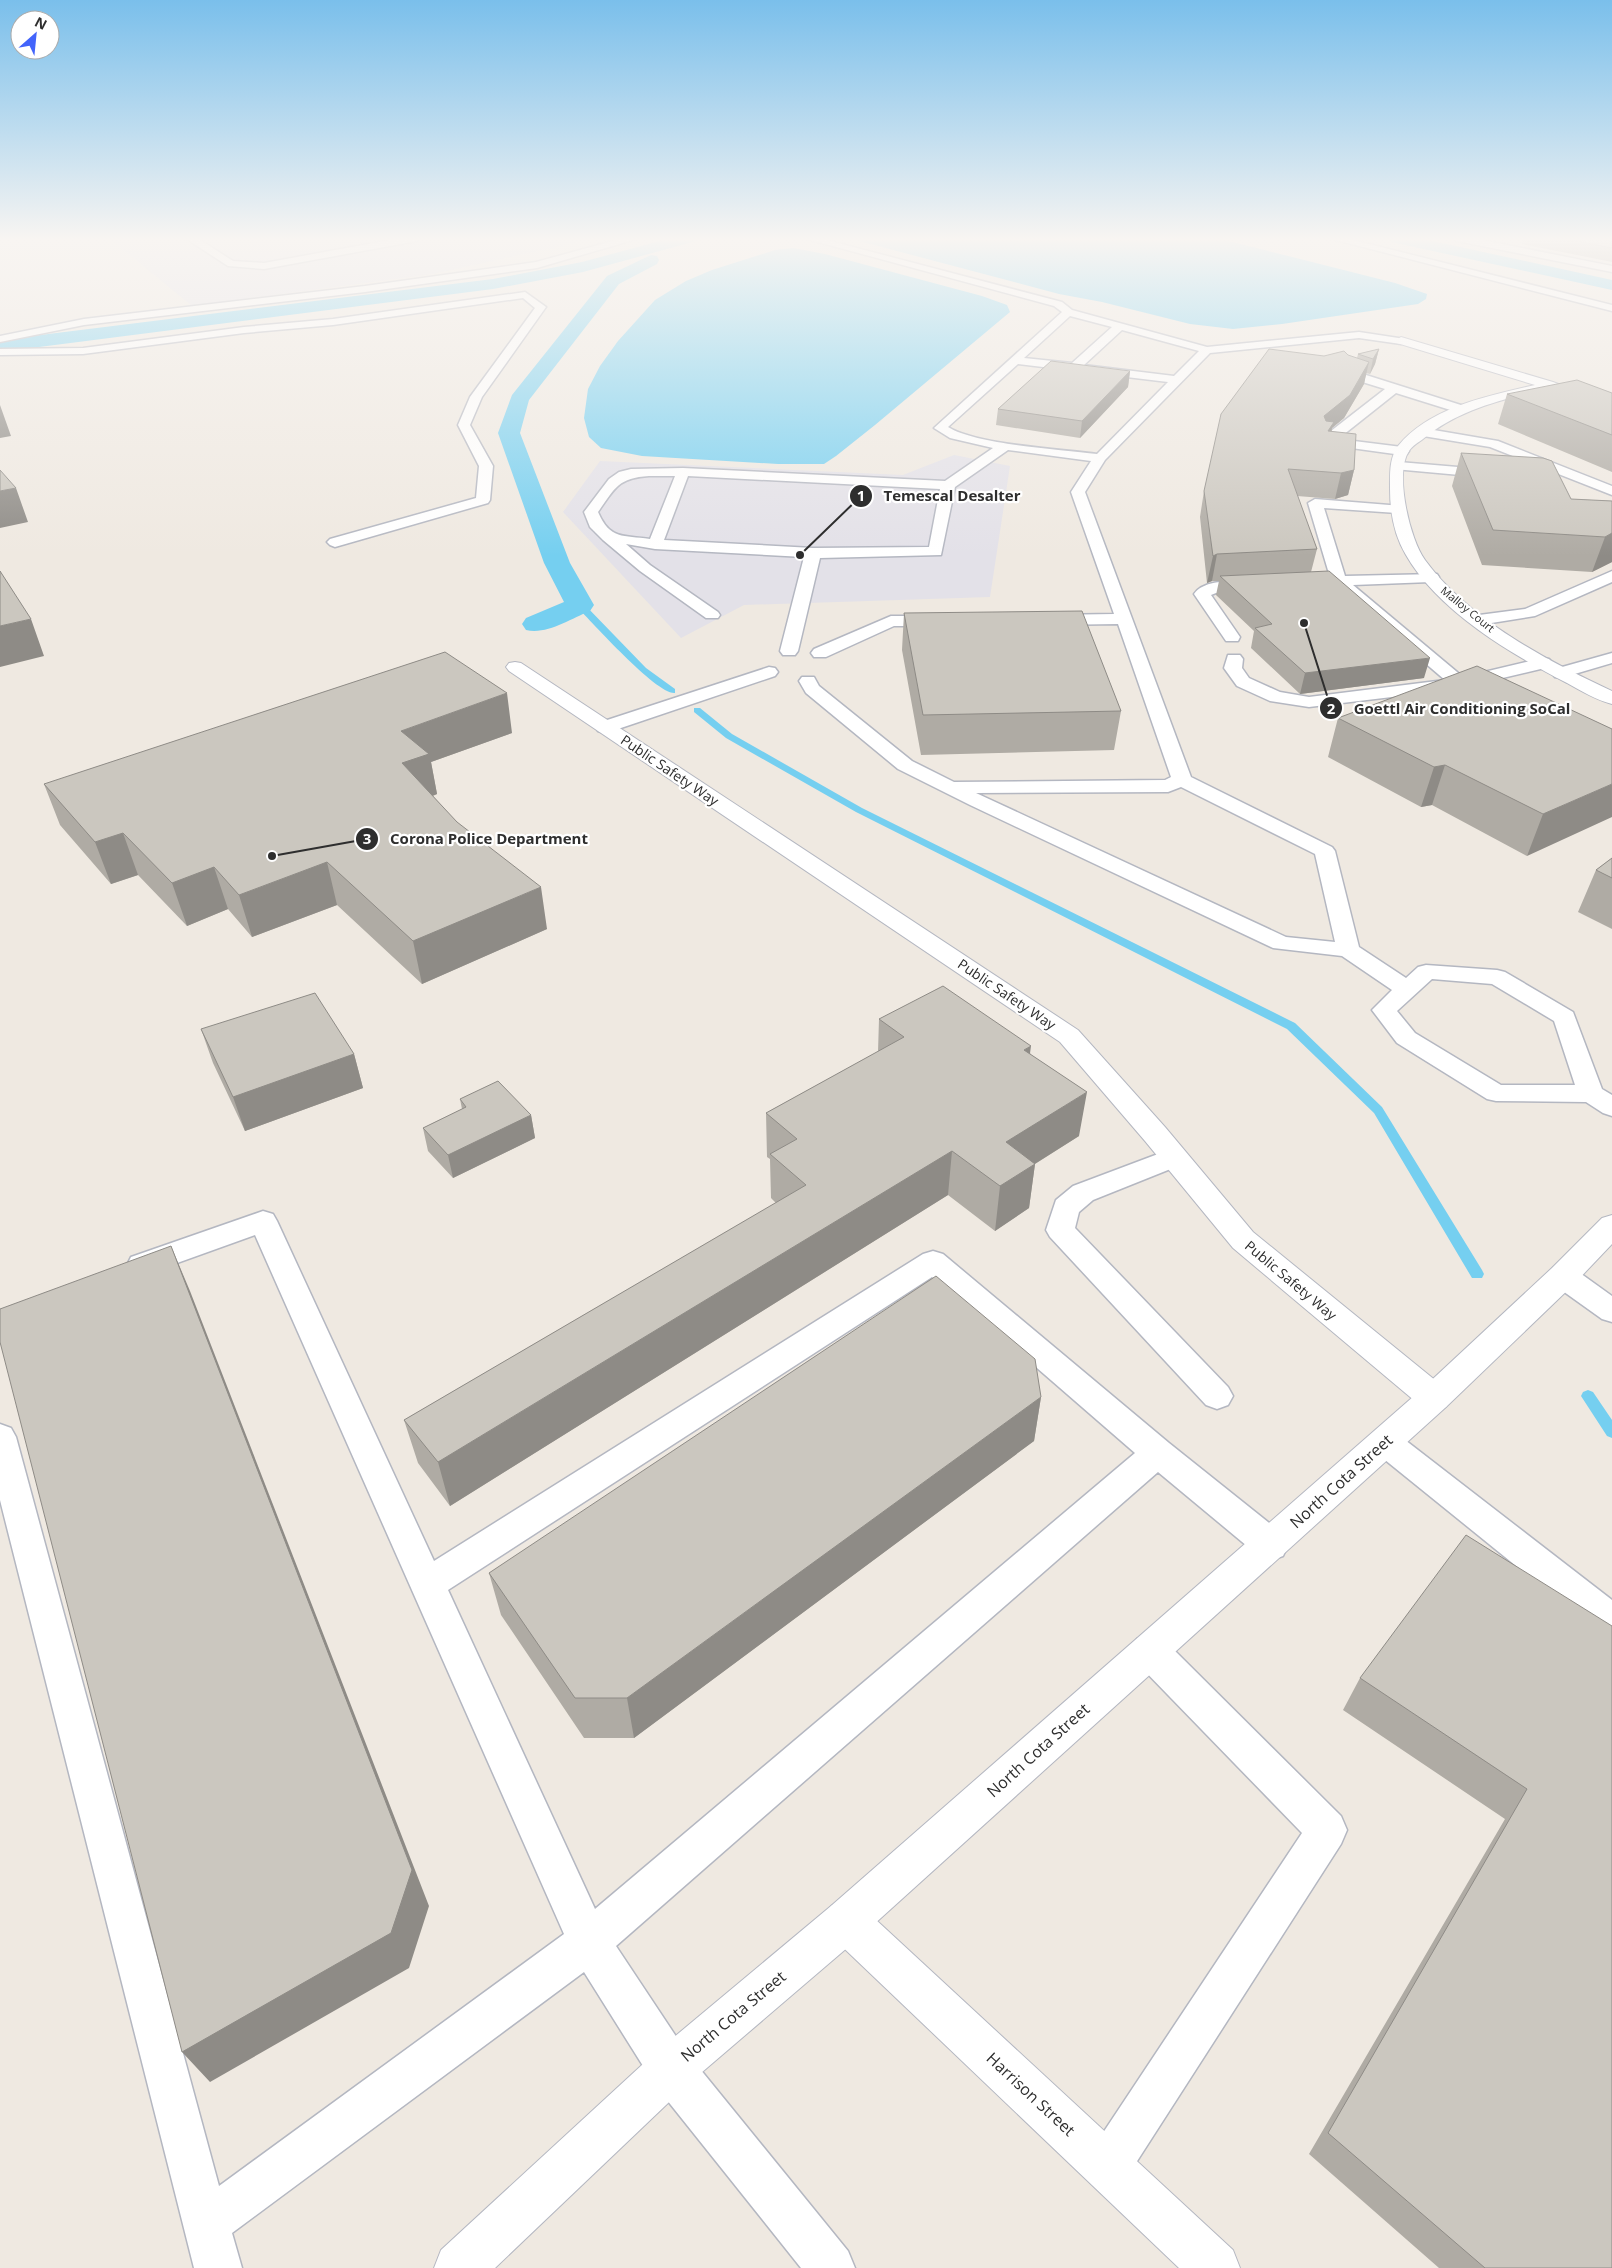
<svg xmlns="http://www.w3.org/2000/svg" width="1612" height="2268" font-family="'Open Sans',sans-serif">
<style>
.industrial{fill:#e3e1e8}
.water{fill:#75cff0}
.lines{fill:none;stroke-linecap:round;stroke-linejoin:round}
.stream{fill:#75cff0;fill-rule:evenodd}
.canal{fill:#75cff0;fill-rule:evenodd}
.service-casing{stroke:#b4b7c1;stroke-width:3}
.minor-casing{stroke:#b4b7c1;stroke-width:2}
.tertiary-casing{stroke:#b4b7c1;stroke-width:2}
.service{fill:#fff;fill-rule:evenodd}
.minor{fill:#fff;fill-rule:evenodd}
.tertiary{fill:#fff;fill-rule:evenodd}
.wall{fill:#afaba4}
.shaded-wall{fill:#8e8b86}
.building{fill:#cbc7bf;stroke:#8e8b86}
.labels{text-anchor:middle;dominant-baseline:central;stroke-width:4.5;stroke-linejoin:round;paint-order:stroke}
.far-street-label{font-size:11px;fill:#2e2e2e;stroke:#fff}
.street-label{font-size:14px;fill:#2e2e2e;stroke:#fff}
.near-street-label{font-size:16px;fill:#2e2e2e;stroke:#fff}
.leader{fill:none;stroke:#2e2e2e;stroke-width:2}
.callout-dot{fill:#2e2e2e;stroke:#fff;stroke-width:2}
.mark-label{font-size:15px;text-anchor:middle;font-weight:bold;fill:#fff}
.callout-label{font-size:15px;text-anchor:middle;font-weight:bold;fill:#2e2e2e;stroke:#fff;stroke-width:4.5;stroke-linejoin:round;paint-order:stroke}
</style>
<rect width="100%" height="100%" fill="#efe9e1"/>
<!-- industrial -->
<path class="industrial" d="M109 238H597L433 274 192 306Z
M954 455 1010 466 990 597 744 605 681 638 563 512 600 461 903 475Z"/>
<!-- water -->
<path class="water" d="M848 238H1217L1395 283 1427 294 1426 299 1418 304 1282 324 1233 329 1190 324 1102 302 1059 294Z
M793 248 825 254 982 296 1007 305 1010 312 875 425 836 456 824 464H778L642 456 601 448 589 437 584 418 588 389 600 366 618 341 655 300 686 281 712 270 775 250Z"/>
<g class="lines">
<!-- stream -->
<path class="stream" d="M577 603H583L646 668 675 689V693C657 695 592 622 577 607Z
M694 708H700L732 734 862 808 1295 1023 1382 1107 1482 1270 1484 1274 1482 1278H1472L1374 1113 1287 1029 856 812 726 738 694 712Z
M1588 1390 1593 1392 1612 1420V1438L1607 1436 1581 1396 1583 1392Z"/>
<!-- canal -->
<path class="canal" d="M671 238H698L696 241 583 272 493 289 0 352V340L493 279 582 262Z
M1388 238H1419L1612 280V290L1396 243 1390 241Z
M651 255 657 256 659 260 657 264 619 284 529 400 520 433 570 563 594 605 590 611C570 619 547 635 526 630L522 624 526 618 564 602 544 563 498 433 512 395 607 276Z"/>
<defs>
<path id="service" d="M185 238H197L233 261 264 263 401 238H422L417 241 264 269 228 266Z
M624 238H640L537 268 365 292 84 325 0 342V336L84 319 365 286 536 262Z
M803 238H819L1062 302 1072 310 1207 347 1359 332 1405 339 1407 341 1401 344 1359 338 1210 353 1105 460 1085 492 1191 777 1332 847 1335 851 1359 947 1406 978 1418 967 1426 965 1497 970 1505 972 1573 1012 1602 1089 1612 1095V1116L1603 1113 1586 1102 1496 1101 1487 1099 1397 1043 1372 1010 1392 990 1342 956 1273 948 970 805 898 769 806 693 799 681 802 677H814L819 686 912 761 954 782 1165 780 1171 777 1118 624 1050 625 1044 623 1042 620 1044 617 1050 615 1114 614 1071 492 1091 461 1008 450 955 487 941 555 820 558 798 651 795 655H783L780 651 804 557 655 549 626 544 650 565 718 612 720 615 718 618H706L640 571 603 540 590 527 584 512 609 479 619 472 631 469 683 468 945 481 993 448 950 438 934 428 1062 312 1054 306ZM1070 316 1112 327 1072 363 1024 358ZM1122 330 1199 351 1174 376 1084 365ZM1018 364 1168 382 1097 454C1060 449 977 445 948 427ZM649 476H675L650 539C623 535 610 540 598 512 615 488 618 478 649 476ZM688 476 940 489 929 547 813 548 664 540ZM1181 787 1315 854 1335 942 1286 937 976 793 1168 792ZM1432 979 1492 984 1554 1021 1575 1085H1501L1415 1033 1397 1011Z
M1328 238H1345L1612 305V311Z
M1452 238H1472L1612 266V272L1457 241Z
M525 292 546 307 482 397 470 425 493 466 490 500 488 503 335 547 330 545 327 542 330 539 476 498 479 466 458 425 470 397 535 308 523 298 333 325 244 333 83 354 0 355V349L83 348 244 327 333 319Z
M1347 369 1464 406 1466 409 1460 413 1396 393 1338 439 1402 447 1407 448 1409 451 1407 454 1402 455 1322 444 1320 441 1322 438 1385 389 1343 376 1341 373Z
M1422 428 1498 441 1612 486V495L1490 447 1417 435 1416 432Z
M1399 462 1493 470 1500 474 1493 478 1394 469 1392 466Z
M1315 499 1402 506 1404 509 1402 512 1397 513 1324 508 1345 576 1437 574 1439 577 1437 580 1431 582 1353 585 1463 677 1543 658 1549 659 1552 663 1549 667 1477 684 1489 690 1492 694 1489 698H1477L1458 689 1309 707 1270 701 1237 686 1224 668 1228 655H1240L1243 659 1242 668 1249 678 1280 692 1309 697 1445 680 1335 586 1325 584 1323 581 1330 577 1308 503Z
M1612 571V582L1535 616 1479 625 1473 623 1471 620 1473 617 1479 615 1525 609Z
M1253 581 1259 583 1261 586 1259 589 1216 593 1211 595 1240 637 1238 641H1226L1194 594C1205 578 1235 582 1253 581Z
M891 616H938L944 617 946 621 944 625 938 626H894L826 657H814L811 653 814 649Z
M1612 653V663L1561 678 1555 677 1552 673 1555 669Z
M769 667 775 668 778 672 775 676 612 731 605 733 598 731 596 727 598 723Z
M1174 1148 1183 1150 1187 1157 1183 1164 1093 1200 1079 1212 1075 1228 1228 1387 1233 1396 1228 1405 1217 1409 1206 1405 1050 1237 1046 1230 1056 1200 1073 1186Z
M263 1211 273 1214 277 1221 434 1561 923 1254 933 1251 943 1254 1169 1443 1283 1534 1288 1545 1283 1556 1271 1560 1259 1556 1158 1472 616 1946 687 2053 848 2251 855 2268H801L655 2085 584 1972 232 2233 242 2268H194L0 1500V1424L11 1428 16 1437 219 2186 564 1934 255 1235 141 1276 131 1273 127 1265 131 1257ZM932 1277 1135 1453 595 1909 448 1590Z
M1563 1265 1573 1268 1612 1296V1322L1602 1319 1553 1284 1549 1276 1553 1268Z
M1385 1429 1396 1433 1612 1600V1637L1599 1633 1374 1451 1369 1442 1374 1433Z
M1150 1634 1163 1639 1341 1816 1347 1830 1341 1844 1123 2183 1107 2190 1091 2183 1084 2167 1091 2151 1302 1833 1137 1663 1132 1651 1137 1639Z"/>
<path id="minor" d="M1401 337 1553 382 1612 404V413C1595 409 1579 401 1562 395 1558 393 1553 389 1548 389 1542 389 1533 393 1526 394 1489 403 1453 414 1423 439 1419 442 1412 446 1409 451 1394 473 1410 540 1425 560 1468 619 1547 661 1612 691V704C1596 700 1581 691 1567 683 1511 654 1438 611 1406 555 1394 535 1390 512 1390 489 1390 475 1389 458 1398 446 1430 407 1488 396 1535 385L1397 343 1395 341Z
M515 662 521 663 1078 1030 1165 1127 1253 1232 1446 1389 1450 1398 1446 1407 1434 1411 1422 1407 1233 1248 1145 1141 1060 1042 509 671 506 667 509 663Z
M846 1899 861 1906 1233 2250 1240 2268H1179L831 1936 824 1921 831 1906Z"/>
<path id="tertiary" d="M1612 1215V1244L1574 1284 1446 1407 861 1936 687 2085 495 2268H434L441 2250 655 2053 831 1906 1422 1389 1552 1268 1602 1218Z"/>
</defs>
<!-- service casing -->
<use href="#service" class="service-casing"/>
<!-- minor casing -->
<use href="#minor" class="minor-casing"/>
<!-- tertiary casing -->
<use href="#tertiary" class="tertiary-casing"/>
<!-- service -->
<use href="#service" class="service"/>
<!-- minor -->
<use href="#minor" class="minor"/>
<!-- tertiary -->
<use href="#tertiary" class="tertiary"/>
</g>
<!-- wall -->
<path class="wall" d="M1523 238H1612V262L1522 244Z
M1379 349 1375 364 1370 374 1366 373 1364 384 1344 418 1332 428V432L1354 470 1348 495 1335 499 1297 496 1317 549 1311 572 1424 678 1300 694 1251 648 1254 631 1216 595 1219 581H1212L1207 583 1200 517 1204 491 1324 356 1357 358 1358 354Z
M1130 371 1128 387 1080 438 996 425 998 409Z
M1612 393V472L1498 424 1507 394Z
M1461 453 1571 499 1612 501V562L1592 572 1482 565 1452 486Z
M904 613 1121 711 1114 750 921 755 902 650Z
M1338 718 1612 729 1527 856 1432 805 1421 807 1328 757Z
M512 733 431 762 437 794 433 796 547 929 422 984 337 905 252 937 228 909 187 926 138 875 111 884 60 825 44 784Z
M1612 858V929L1578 912 1596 870Z
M879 1019 1030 1053 1079 1136 1035 1164 1029 1208 995 1231 948 1195 450 1506 418 1463 404 1420 776 1203 771 1198 770 1159 767 1157 766 1113 878 1052Z
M201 1029 354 1054 363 1088 245 1131 213 1063Z
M460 1099 531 1115 535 1138 453 1178 428 1151 423 1128 462 1109Z
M1041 1397 1034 1441 634 1738H584L501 1615 489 1573Z
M1612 1626V2268H1439L1309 2154 1505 1819 1343 1710 1360 1678Z"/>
<!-- shaded-wall -->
<path class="shaded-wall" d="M1379 349 1375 364 1370 374 1373 359Z
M1369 362 1364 384 1344 418 1332 428 1328 447 1324 416Z
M1130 371 1128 387 1080 438 1082 421Z
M0 405 11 436 0 438Z
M1354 470 1348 495 1335 499 1341 473Z
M16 488 28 522 0 528V491Z
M1612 533V562L1592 572 1605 537Z
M1217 554 1212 581 1207 583 1213 556Z
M31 619 44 656 0 667V626Z
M1430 658 1424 678 1300 694 1305 673Z
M507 693 512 733 431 762 437 794 410 804 402 763 401 731Z
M1445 765 1432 805 1421 807 1434 767Z
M1612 784V817L1527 856 1543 814Z
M123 833 138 875 111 884 95 842Z
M327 862 337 905 252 937 239 895Z
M214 867 228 909 187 926 172 883Z
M541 887 547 929 422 984 413 941Z
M1031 1046 1025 1090 1024 1050Z
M354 1054 363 1088 245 1131 233 1097Z
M1087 1092 1079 1136 1000 1186 1006 1142Z
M531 1115 535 1138 453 1178 448 1155Z
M952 1151 948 1195 450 1506 438 1462Z
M1035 1164 1029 1208 995 1231 1000 1186Z
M171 1246 190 1291 429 1906 409 1968 210 2082 182 2052Z
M1041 1397 1034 1441 634 1738 627 1698Z"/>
<!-- building -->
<path class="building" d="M1563 238H1612V248Z
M1269 349 1324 356 1344 351 1348 355 1369 362 1350 395 1324 416 1326 421 1334 422 1328 431 1356 434 1354 470 1341 473 1288 469 1317 549 1217 554 1213 556 1204 491 1221 414Z
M1379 349 1373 359 1358 354Z
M1051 361 1130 371 1082 421 998 409Z
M1577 380 1612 393V435L1507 394Z
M1461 453 1543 458 1552 461 1571 499 1612 501V533L1605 537 1493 530Z
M0 470 16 488 0 491Z
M0 571 31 619 0 626Z
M1329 571 1430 658 1305 673 1255 628 1272 624 1220 576Z
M1082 611 1121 711 923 715 904 613Z
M445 652 507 693 401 731 429 754 402 763 457 822 541 887 413 941 327 862 239 895 214 867 172 883 123 833 95 842 44 784Z
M1477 666 1612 729V784L1543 814 1445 765 1434 767 1338 718Z
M1612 858V878L1596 870Z
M943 986 1031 1046 1024 1050 1087 1092 1006 1142 1035 1164 1000 1186 952 1151 438 1462 404 1420 806 1185 770 1154 797 1139 766 1113 904 1037 879 1019Z
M315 993 354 1054 233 1097 201 1029Z
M498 1081 531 1115 448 1155 423 1128 466 1107 460 1099Z
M171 1246 412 1870 391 1933 182 2052 0 1342V1309Z
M936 1276 1035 1359 1041 1397 627 1698H575L489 1573Z
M1466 1535 1612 1626V2268H1485L1328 2133 1527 1789 1360 1678Z"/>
<!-- sky -->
<linearGradient id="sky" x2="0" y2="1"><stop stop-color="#7abfeb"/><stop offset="0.43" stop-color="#f8f5f2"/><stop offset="1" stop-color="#f8f5f2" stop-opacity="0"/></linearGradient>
<rect width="1612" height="556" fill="url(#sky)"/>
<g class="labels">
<!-- far-street labels -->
<g class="far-street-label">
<text transform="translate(1468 609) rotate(39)">Malloy Court</text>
</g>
<!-- street labels -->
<g class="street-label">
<text transform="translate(670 770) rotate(34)">Public Safety Way</text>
<text transform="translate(1007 994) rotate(34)">Public Safety Way</text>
<text transform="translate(1291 1280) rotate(40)">Public Safety Way</text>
</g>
<!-- near-street labels -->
<g class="near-street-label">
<text transform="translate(1341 1481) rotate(-42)">North Cota Street</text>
<text transform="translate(1038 1750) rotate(-42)">North Cota Street</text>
<text transform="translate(733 2016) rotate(-40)">North Cota Street</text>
<text transform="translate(1031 2094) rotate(43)">Harrison Street</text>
</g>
</g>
<!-- callouts -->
<path class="leader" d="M800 555L861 496M1304 623L1331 708M272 856L367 839"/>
<g class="callout-dot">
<circle cx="800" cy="555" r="5"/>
<circle cx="1304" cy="623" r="5"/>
<circle cx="272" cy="856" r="5"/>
<circle cx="861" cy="496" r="12"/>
<circle cx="1331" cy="708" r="12"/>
<circle cx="367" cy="839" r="12"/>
</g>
<g class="mark-label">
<text x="861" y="501">1</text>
<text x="1331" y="714">2</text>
<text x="367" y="844">3</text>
</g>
<g class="callout-label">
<text x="952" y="501">Temescal Desalter</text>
<text x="1462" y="714">Goettl Air Conditioning SoCal</text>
<text x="489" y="844">Corona Police Department</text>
</g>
<!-- north arrow -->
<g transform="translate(35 35) rotate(27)"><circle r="24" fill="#ffffff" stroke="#ababab"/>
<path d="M0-4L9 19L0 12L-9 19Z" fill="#4264fb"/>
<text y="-8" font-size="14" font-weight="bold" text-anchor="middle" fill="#2e2e2e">N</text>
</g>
</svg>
